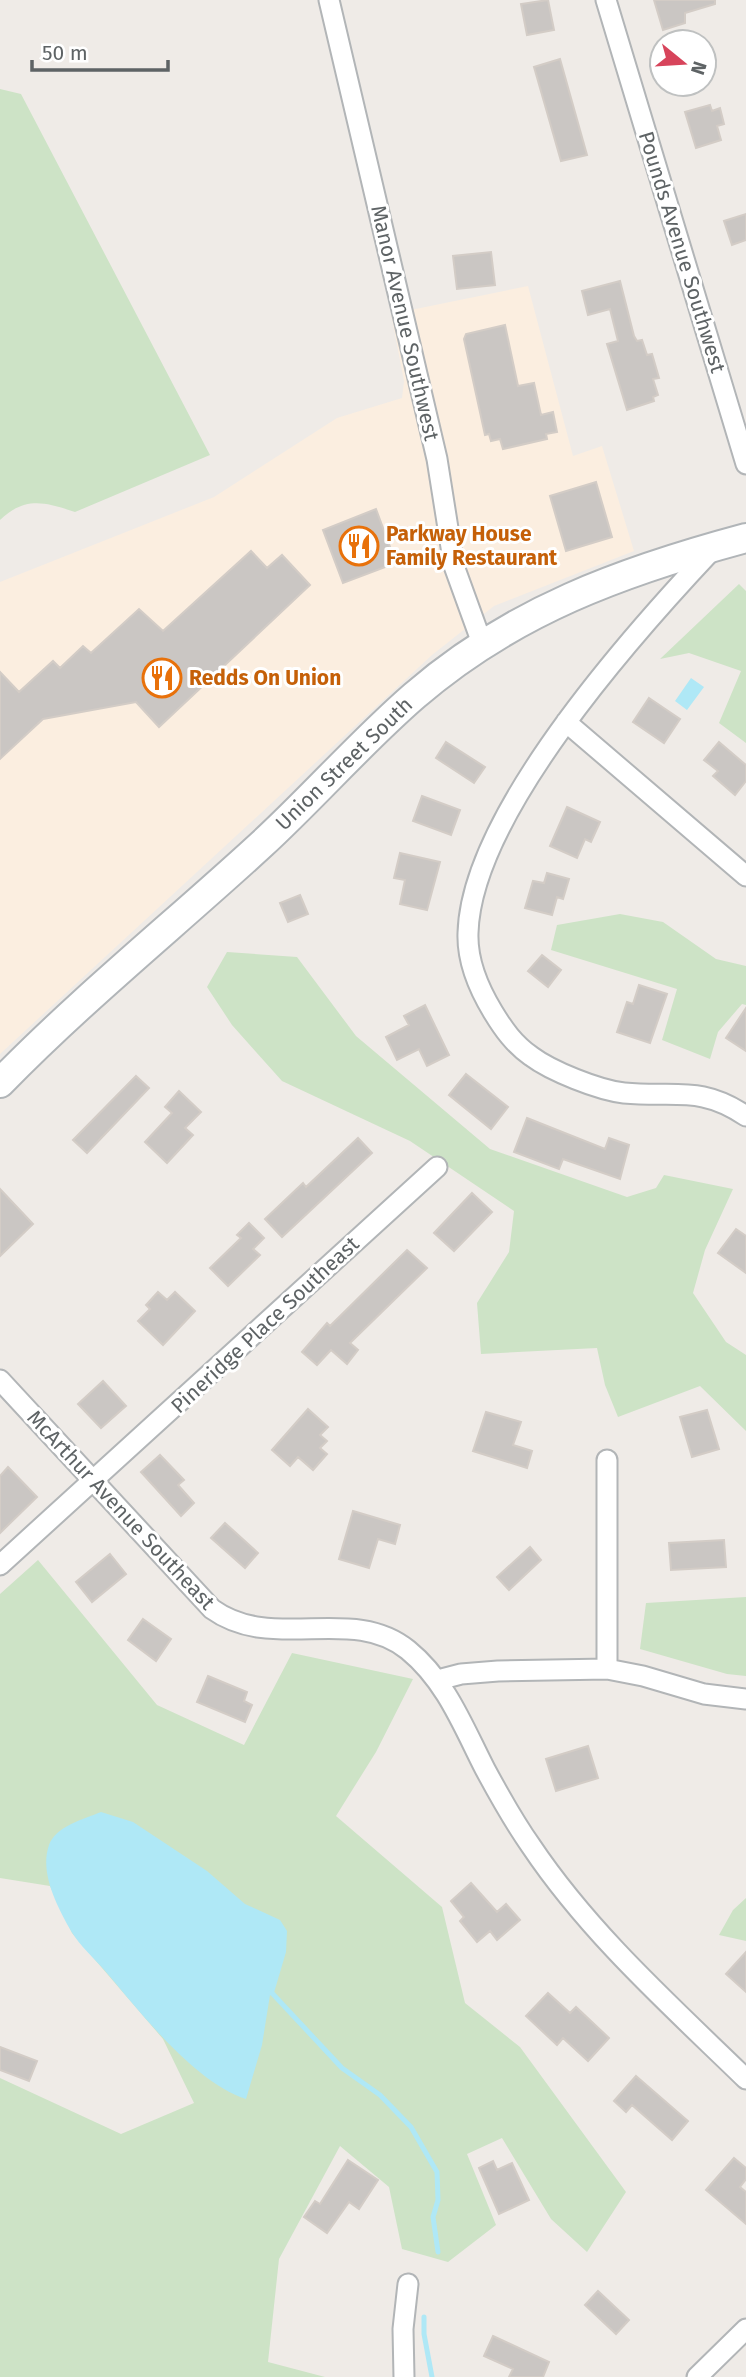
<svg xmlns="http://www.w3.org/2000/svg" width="746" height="2377" font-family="'Fira Sans',sans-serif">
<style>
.commercial{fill:#fbeee0}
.green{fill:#cde3c6}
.water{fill:#afe8f6}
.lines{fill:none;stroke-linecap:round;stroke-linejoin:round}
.stream{stroke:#afe8f6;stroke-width:5}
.building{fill:#cac6c3;stroke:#d3ccc6;stroke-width:2}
.street-casing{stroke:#b2b5b7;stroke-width:23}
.secondary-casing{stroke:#b1b5b8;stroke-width:32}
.street{stroke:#fff;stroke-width:19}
.secondary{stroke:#fff;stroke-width:28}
.labels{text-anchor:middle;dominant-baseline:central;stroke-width:6;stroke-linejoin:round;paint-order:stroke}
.street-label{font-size:21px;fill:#5e6365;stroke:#fff}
.food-label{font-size:21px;font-weight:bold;fill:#c56008;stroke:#fff;text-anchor:start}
</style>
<rect width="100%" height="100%" fill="#efebe7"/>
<!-- commercial -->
<path class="commercial" d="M528 286 573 456 602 446 634 551 494 606 432 655 0 1054V582L214 497 337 418 402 398 404 381 391 314Z"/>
<!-- green -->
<path class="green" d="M0 89 21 94 210 455 75 512C45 502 25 496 0 520Z
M739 584 746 591V743L719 723 741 671 689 653 660 659Z
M620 914 663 922 716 959 746 966V1005L742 1004 718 1032 710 1059 662 1040 677 989 551 950 557 925Z
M227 952 297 957 356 1036 490 1149 627 1197 656 1188 664 1175 733 1189 705 1250 693 1293 726 1342 746 1355V1431L700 1386 618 1417 605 1385 597 1348 481 1354 477 1303 509 1252 514 1211 410 1141 282 1081 232 1025 207 987Z
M38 1560 157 1705 244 1745 292 1653 413 1679 376 1752 336 1816 442 1907 465 2003 520 2047 626 2192 587 2252 551 2219 502 2138 467 2154 496 2225 448 2262 402 2249 389 2187 340 2146 279 2259 268 2362 325 2377H0V2078L121 2134 194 2103 163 2039 72 1933 50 1886 0 1878V1594Z
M746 1597V1676L727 1674 640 1649 646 1603Z
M746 1898V1941L719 1935 733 1910Z"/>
<!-- water -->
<path class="water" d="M691 678 704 687 687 710 675 701Z
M101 1812 133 1822 207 1871 245 1904 280 1920 287 1931 286 1952 273 1996 270 1995 262 2045 246 2099C194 2082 141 2013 106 1972 95 1959 80 1946 71 1931 58 1908 39 1873 49 1845 56 1826 84 1819 101 1812Z"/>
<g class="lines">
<!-- stream -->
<path class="stream" d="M271 1992 342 2068 380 2095 411 2127 437 2172 438 2200 433 2217 438 2252
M424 2317V2334L432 2377"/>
</g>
<!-- building -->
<path class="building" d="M548 0 554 30 527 35 521 4Z
M654 0H715V4L685 13V23L663 30Z
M560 59 587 155 561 161 534 67Z
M710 105 712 111 720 108 724 124 717 126 721 140 696 148 685 112Z
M746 214V240L732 245 724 221Z
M491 252 495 285 457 289 453 256Z
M620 281 634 336 637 341 642 340 647 355 652 354 659 378 653 379 658 395 653 397 654 401 627 410 607 344 618 341 610 309 588 315 582 291Z
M505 325 518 386 534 383 541 415 553 412 557 432 546 434 547 439 503 449 500 439 491 441 489 434 485 435 464 339 466 334Z
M596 482 612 537 566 551 550 496Z
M376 509 396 563 343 583 323 530Z
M251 551 267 568 282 555 310 585 159 727 136 702 43 719 0 759V672L19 692 53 661 60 668 83 646 91 653 139 609 163 631Z
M649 698 680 719 664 743 633 722Z
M446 742 485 767 474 783 436 758Z
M719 742 746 765V781L735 795 713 776 718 771 704 760Z
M422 796 460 810 451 835 413 821Z
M567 807 600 822 591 842 585 839 577 858 550 846Z
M400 853 440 862 427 910 400 904 405 880 394 878Z
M547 873 569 879 563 899 557 897 552 915 525 908 533 881 544 883Z
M300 895 308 914 288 922 280 903Z
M542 955 561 970 548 987 528 971Z
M639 985 667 994 650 1043 617 1032 627 1002 633 1004Z
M425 1005 449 1055 427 1066 419 1049 397 1060 386 1037 409 1025 404 1016Z
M746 1008V1051L726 1038Z
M466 1074 508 1107 491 1129 449 1095Z
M136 1076 149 1088 87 1153 73 1140Z
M179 1091 201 1112 185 1128 193 1135 167 1163 145 1142 172 1113 165 1107Z
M527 1118 605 1149 609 1138 629 1145 620 1179 563 1159 559 1169 514 1152Z
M358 1138 372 1153 282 1237 265 1219 303 1183 306 1187Z
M0 1189 33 1224 0 1256Z
M472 1193 492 1212 454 1251 434 1233Z
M249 1223 264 1238 253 1249 260 1255 228 1286 210 1268 241 1238 237 1235Z
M736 1229 746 1236V1273L718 1253Z
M407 1250 427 1268 350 1343 358 1350 347 1364 331 1350 317 1365 302 1352 327 1323 330 1326Z
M158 1292 167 1300 175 1292 195 1311 163 1345 138 1321 150 1309 146 1305Z
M103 1381 126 1406 101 1428 78 1404Z
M308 1409 328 1427 320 1435 327 1441 320 1448 327 1454 313 1470 298 1457 290 1466 272 1450Z
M707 1410 719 1449 692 1457 680 1417Z
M486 1412 521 1422 513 1445 532 1451 527 1468 473 1451Z
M160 1455 184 1480 178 1485 194 1503 181 1516 141 1472Z
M8 1467 37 1497 0 1533V1476Z
M353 1511 400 1525 395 1544 378 1539 369 1568 339 1559Z
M225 1523 258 1553 245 1568 211 1538Z
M724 1540 726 1567 671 1570 669 1543Z
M530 1547 541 1560 509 1590 497 1577Z
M110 1554 126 1574 92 1602 76 1582Z
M143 1619 171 1639 156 1661 128 1640Z
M208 1676 247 1692 244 1701 252 1705 245 1722 197 1702Z
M588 1746 598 1778 556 1791 546 1759Z
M471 1883 497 1912 506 1904 520 1920 497 1940 490 1931 477 1942 460 1921 464 1917 451 1901Z
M746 1952V1992L726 1974Z
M548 1993 570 2013 576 2007 609 2038 588 2061 563 2038 557 2045 526 2016Z
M0 2047 37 2061 29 2081 0 2070Z
M636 2076 688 2121 672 2140 632 2105 626 2112 614 2101Z
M734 2158 746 2168V2179L740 2187 746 2192V2224L706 2190Z
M348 2160 378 2180 359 2209 349 2202 327 2233 304 2217 315 2201 320 2204Z
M493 2161 497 2170 512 2163 529 2200 499 2214 479 2168Z
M598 2291 629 2320 616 2334 585 2305Z
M493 2336 549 2362 543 2377H509L513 2369 484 2356Z"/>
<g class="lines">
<defs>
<path id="street" d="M329 0 437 459 454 566 483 646
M606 0 746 464
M712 550C633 634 471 815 468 933 467 960 479 989 493 1012 504 1030 514 1044 531 1056 551 1071 598 1090 624 1093 675 1098 700 1085 746 1116
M566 722 746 876
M0 1380 212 1609C273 1653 352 1604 408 1650 446 1681 463 1726 485 1769 499 1795 514 1822 531 1846 590 1934 671 2006 746 2079
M607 1460V1669
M0 1565 437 1167
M438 1680 461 1674 498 1671 607 1669 643 1676 704 1694 746 1699
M404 2377 403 2329 408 2284
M697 2377 746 2329"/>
<path id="secondary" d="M0 1083C83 998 175 924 262 844 314 796 361 742 414 696 512 611 623 571 746 538"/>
</defs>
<!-- street casing -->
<use href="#street" class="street-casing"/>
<!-- secondary casing -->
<use href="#secondary" class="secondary-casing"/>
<!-- street -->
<use href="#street" class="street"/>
<!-- secondary -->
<use href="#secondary" class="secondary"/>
</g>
<!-- icons -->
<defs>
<symbol id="restaurant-ring" viewBox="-11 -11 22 22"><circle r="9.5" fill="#fff" stroke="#e8710a" stroke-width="1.5"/><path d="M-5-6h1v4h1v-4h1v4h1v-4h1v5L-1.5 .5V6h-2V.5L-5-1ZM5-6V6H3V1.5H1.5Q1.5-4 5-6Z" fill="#e8710a"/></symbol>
</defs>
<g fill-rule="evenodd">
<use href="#restaurant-ring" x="337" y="524" width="44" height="44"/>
<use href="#restaurant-ring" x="140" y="656" width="44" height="44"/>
</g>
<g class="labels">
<!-- street labels -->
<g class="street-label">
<text transform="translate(682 252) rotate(73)">Pounds Avenue Southwest</text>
<text transform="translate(405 323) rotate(77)">Manor Avenue Southwest</text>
<text transform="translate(344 764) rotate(-44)">Union Street South</text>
<text transform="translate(265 1325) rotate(-43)">Pineridge Place Southeast</text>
<text transform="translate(121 1510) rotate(47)">McArthur Avenue Southeast</text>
</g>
<!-- food labels -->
<g class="food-label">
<text x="386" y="534">Parkway House<tspan x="386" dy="24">Family Restaurant</tspan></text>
<text x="189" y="678">Redds On Union</text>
</g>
</g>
<!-- north arrow -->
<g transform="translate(683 63) rotate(108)"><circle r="33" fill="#ffffff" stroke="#bfc1c1" stroke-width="2"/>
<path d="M0-5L12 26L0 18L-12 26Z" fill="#d7445b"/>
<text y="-10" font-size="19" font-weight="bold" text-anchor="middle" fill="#5e6365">N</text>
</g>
<!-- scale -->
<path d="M32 60v10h136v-10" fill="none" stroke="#5e6365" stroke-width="3.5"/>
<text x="42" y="60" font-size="21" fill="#5e6365" stroke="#ffffff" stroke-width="5" paint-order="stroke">50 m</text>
</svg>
